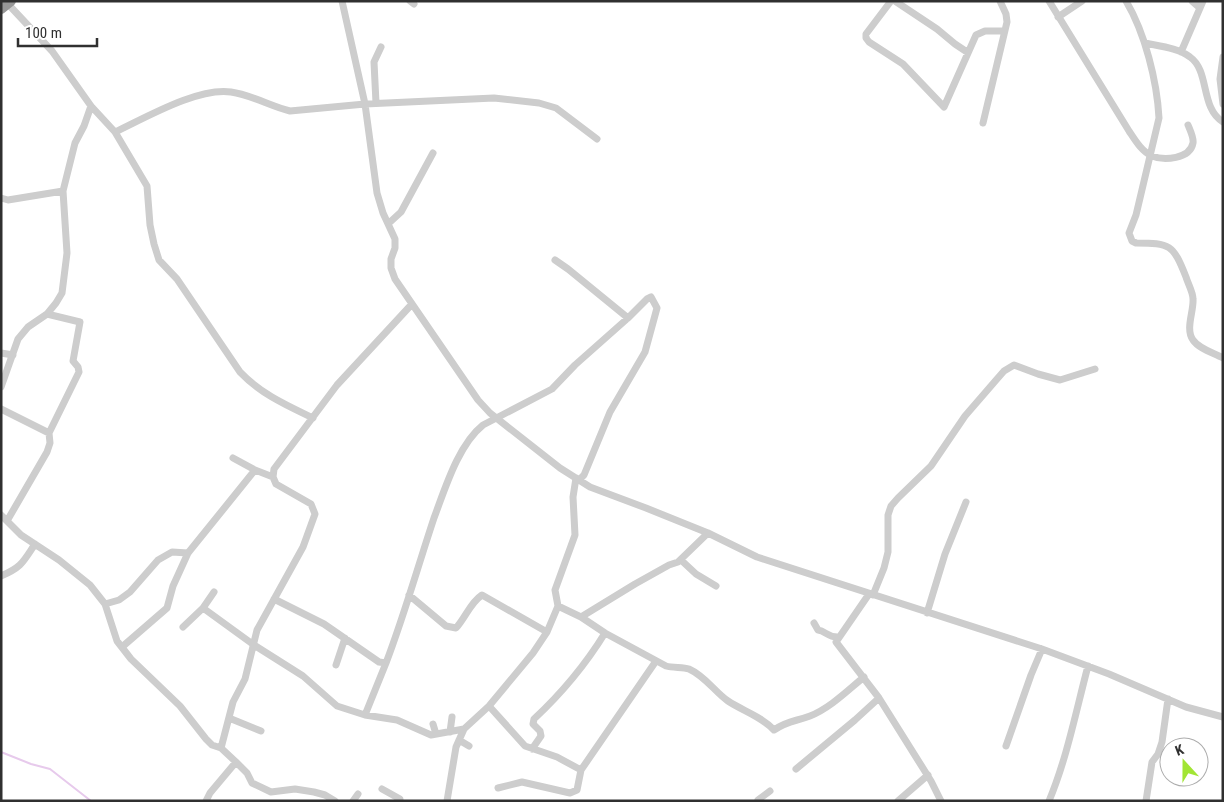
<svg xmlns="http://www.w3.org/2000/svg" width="1224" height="802" font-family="'Roboto Condensed',sans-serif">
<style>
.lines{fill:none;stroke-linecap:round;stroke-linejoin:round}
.stream{stroke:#e7caec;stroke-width:2}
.minor{stroke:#cdcdcd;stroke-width:7}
.highway{stroke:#979797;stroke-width:10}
</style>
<rect width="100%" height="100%" fill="#fff"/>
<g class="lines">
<!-- stream -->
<path class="stream" d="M1 752 31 764 50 769 91 801"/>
<!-- minor -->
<path class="minor" d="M342 1 365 104 377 193 383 213 395 239V248L391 259V268L395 279 478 400 490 413 560 468 590 487 646 508 708 533 757 557 1042 649 1109 674 1186 707 1223 717
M410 1 414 4
M891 1 866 34V38L869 42 903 64 944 107 976 35 985 31H1004
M895 1 937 29 955 44 967 52
M1049 1 1129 131C1135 140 1142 152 1152 156 1164 161 1190 159 1193 143 1194 138 1190 130 1188 125
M1126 1C1145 33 1157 81 1159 118L1136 215 1129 233 1132 241 1136 243C1170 243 1173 244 1186 277 1188 284 1193 292 1193 299 1194 311 1185 329 1193 340 1199 349 1214 353 1223 358
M1192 1 1200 8
M8 4 52 51 91 106 115 132 147 186 150 225 154 244 159 260 177 279 240 372C261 394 286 405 313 418
M1058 17 1082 1
M1145 43C1159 46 1179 48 1190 57 1210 71 1200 108 1223 122
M1181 52 1203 1
M1223 57 1220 79 1223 104
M376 103 374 62 381 47
M983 123 1007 22 1006 14 1000 1
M115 132C145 118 198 87 231 92 252 95 270 106 290 111L365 104 494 98 539 103 556 108 597 139
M1 198 8 200 63 191
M389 223 401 212 433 153
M1 353 13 355
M1 387 18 339 28 327 47 314 56 303 62 293 67 253 63 191 75 143 84 126 91 106
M1 409 49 433
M233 458 255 470
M579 480 584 475 610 412 645 352 657 308 651 297 647 299 628 318
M1 515 21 535 59 560 90 585 105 604 117 641 131 659 180 706 206 739 212 745 221 748 236 762 247 773 252 783 271 792 295 789 314 792 325 795 335 801
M7 521 47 452 50 443 49 433 79 372 78 367 73 361 80 322 47 314
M681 560 696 574 716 586
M1 576C22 567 23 562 35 544
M869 594 836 642 879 698 931 781 941 801
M409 595 446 626 456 628C466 617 470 603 482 595L547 632
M873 595 884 568 888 552V515L891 506 898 498 931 466 965 416 997 379 1004 371 1014 365 1038 374 1060 380 1095 369
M274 599 324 624 379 662 386 663C404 616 418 566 434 518 445 489 458 445 483 425L552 389 575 365 628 318 568 269 555 260
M105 604 119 600 130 592 158 560 172 552 188 553
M558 606 581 617 605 633 666 666C673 668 683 667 689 669 705 676 715 692 728 701 743 711 761 716 774 730 789 720 794 722 810 716 830 708 847 691 864 677
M203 608 254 645 303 676 337 706 365 715 397 720 431 735 464 729
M927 613 945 554 966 502
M581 617 635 584 669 565 678 562 708 533
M814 623 818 630C826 631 828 638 839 637
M183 627 203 608 214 592
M122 647 167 608 173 586 188 553 255 470 273 477
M336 665 345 638
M489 706 525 746 557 757 581 770
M365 715 386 663
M229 718 261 731
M433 724 436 734
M450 732 452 717
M459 740 469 746
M1006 746 1031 675 1042 649
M221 748 233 702 245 679 257 630 303 547 315 514 311 504 276 484 273 477 274 469 337 385 412 304
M532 749 541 736 540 731 533 724 534 719C563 692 584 667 605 633
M796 769 855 720 879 698
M498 788 522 782 570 793 577 790 581 770 656 661
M382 789 400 799V801
M206 801 210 793 236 762
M353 801 358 794
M447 801 456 747 464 729 489 706 533 653 547 632 558 606 555 590 575 535 573 497 576 478
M759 801 758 800 770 791
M898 801 928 775
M1049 801C1067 758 1076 711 1088 666
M1146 801 1152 762 1158 754 1162 742 1168 699"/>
<!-- highway -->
<path class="highway" d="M1 9 11 1"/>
</g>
<!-- border -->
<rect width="1224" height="802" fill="none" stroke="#303030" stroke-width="5"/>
<!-- north arrow -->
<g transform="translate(1184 762) rotate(339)"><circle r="24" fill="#ffffff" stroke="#acacac"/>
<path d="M0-4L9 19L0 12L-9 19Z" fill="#a2e534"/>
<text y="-8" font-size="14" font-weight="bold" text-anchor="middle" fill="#303030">K</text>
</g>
<!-- scale -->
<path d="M18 38v8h79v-8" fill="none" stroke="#303030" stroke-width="2.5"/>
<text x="25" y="38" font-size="15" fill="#303030" stroke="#ffffff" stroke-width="4" paint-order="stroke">100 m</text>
</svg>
